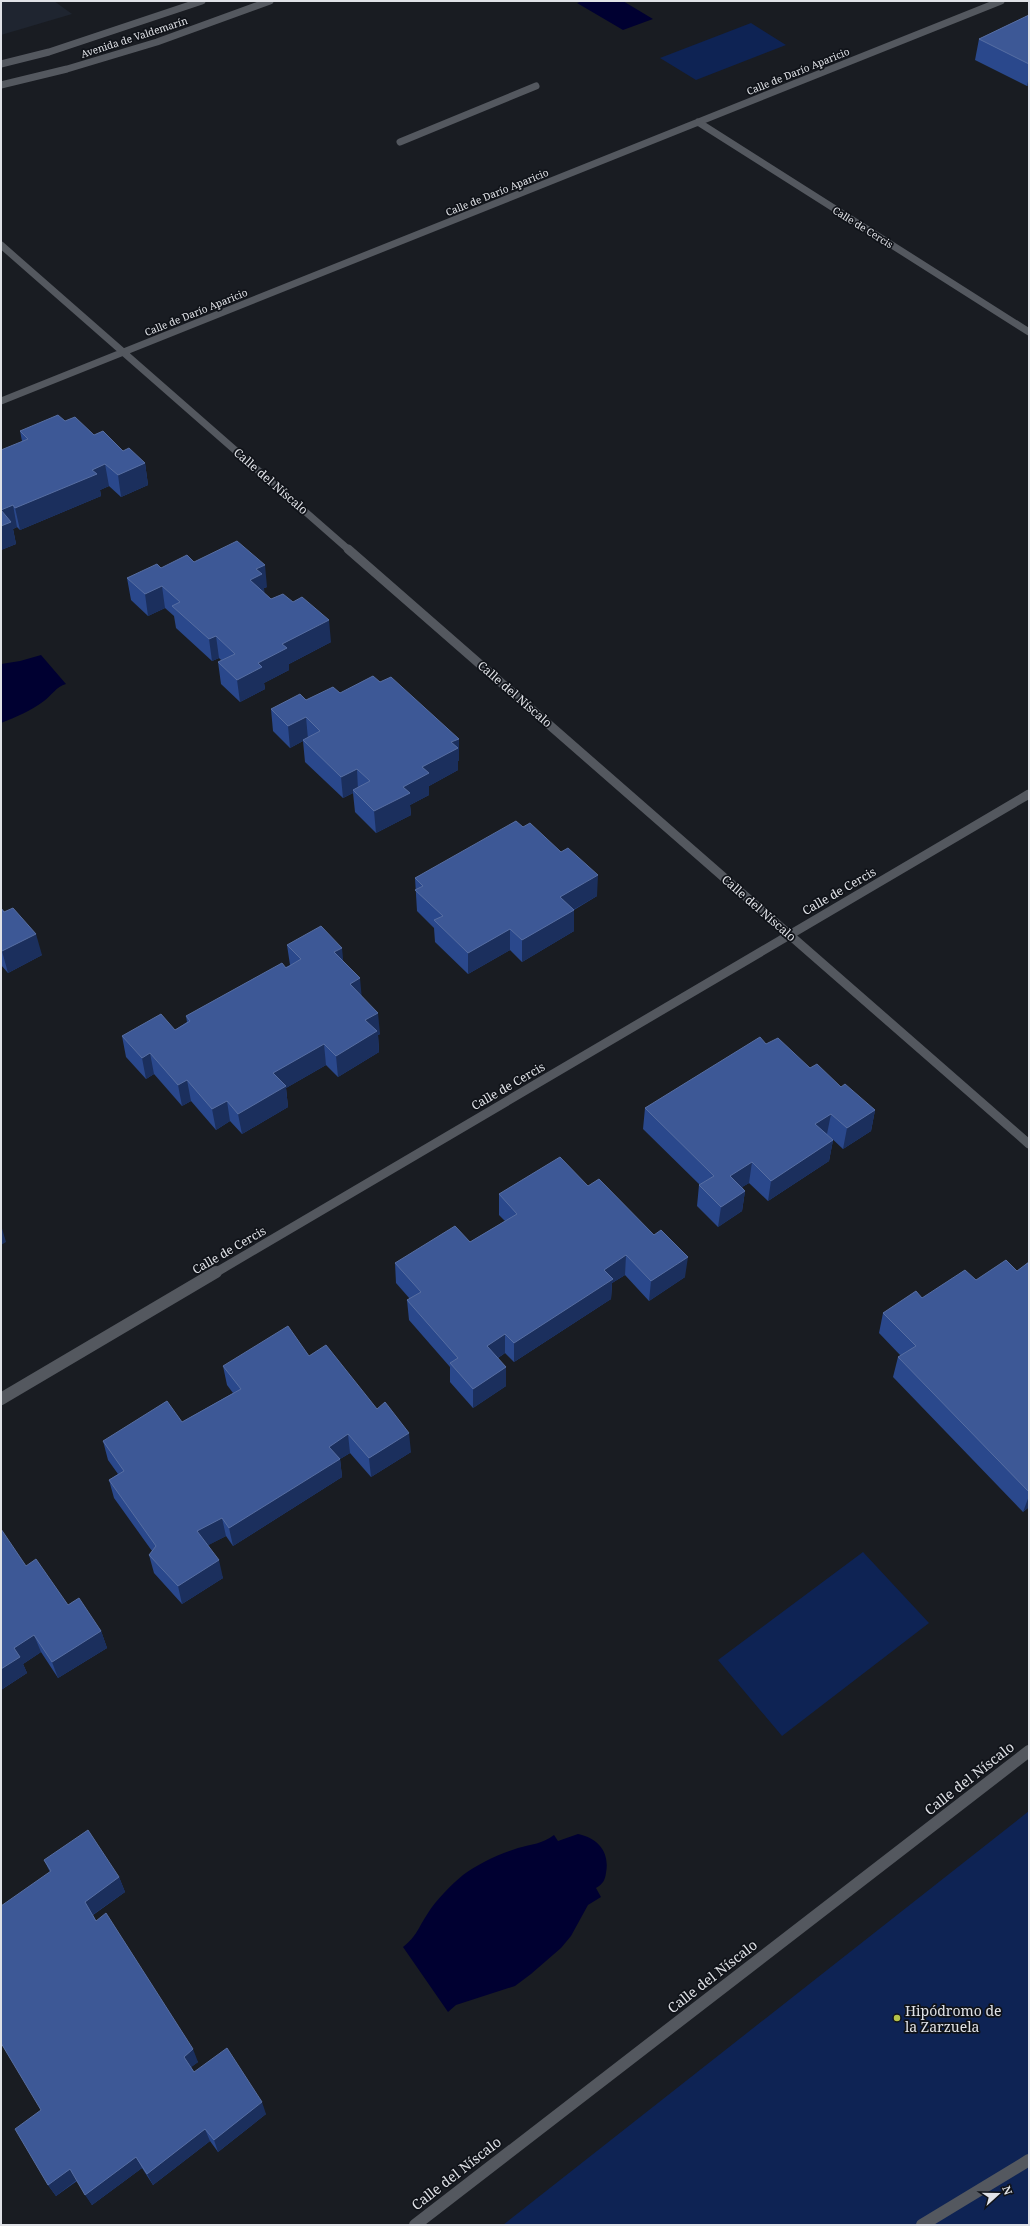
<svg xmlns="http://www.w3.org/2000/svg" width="1030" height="2226" font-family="'Noto Serif',serif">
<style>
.built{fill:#1f2530}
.green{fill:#0e2354}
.water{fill:#000031}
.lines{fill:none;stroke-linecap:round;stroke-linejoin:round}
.minor-far2{stroke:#54585f;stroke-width:7}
.minor-far1{stroke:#54585f;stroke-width:9}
.minor{stroke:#54585f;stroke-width:12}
.wall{fill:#2a488c}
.shaded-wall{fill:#1b2f5d}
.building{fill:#3d5896;stroke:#576ea2}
.poi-dot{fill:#b5c24a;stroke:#101319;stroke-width:1.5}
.labels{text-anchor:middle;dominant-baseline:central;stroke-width:3.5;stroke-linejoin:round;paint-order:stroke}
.far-street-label{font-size:10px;fill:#e0e2e7;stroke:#101319}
.street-label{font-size:12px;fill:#e0e2e7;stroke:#101319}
.near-street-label{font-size:14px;fill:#e0e2e7;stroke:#101319}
.near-poi-label{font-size:14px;fill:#e0e2e7;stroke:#101319;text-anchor:start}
</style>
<rect width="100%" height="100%" fill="#191c22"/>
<!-- built -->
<path class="built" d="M1 1H54L72 14 1 35Z"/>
<!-- green -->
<path class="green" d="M751 23 786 45 696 80 660 58Z
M863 1552 929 1623 782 1736 718 1660Z
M1029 1811V2225H503Z"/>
<!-- water -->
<path class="water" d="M582 1H623L653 19 623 30 577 3Z
M41 655 66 684C56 687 52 695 44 701 31 711 16 717 1 723V664L20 661Z
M578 1834C598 1838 610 1852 606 1873 605 1880 603 1884 596 1888L601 1897 588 1905 571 1936 561 1948 531 1974 515 1986 456 2005 448 2012 403 1947C417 1936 418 1928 428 1913 436 1900 451 1885 463 1875 479 1863 499 1854 518 1848 532 1844 542 1844 554 1835L558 1841Z"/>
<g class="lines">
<!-- minor-far2 -->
<path class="minor-far2" d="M1 64 49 52 202 1
M1 85 67 69 157 42 270 1
M698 122 1029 332
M400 142 536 86
M1 245 349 550
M1 401 1001 1"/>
<!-- minor-far1 -->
<path class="minor-far1" d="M348 549 1029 1144
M215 1273 1029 794"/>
<!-- minor -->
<path class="minor" d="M1 1399 216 1272
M415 2225 1029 1751
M922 2225 1029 2160"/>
</g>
<!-- wall -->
<path class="wall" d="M1029 15V85L1027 86 975 60 979 39Z
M65 421 94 435 145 463 148 485 121 497 109 486 100 490 101 496 20 530 17 527 13 529 16 544 1 550 22 441 20 431Z
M194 562 267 587 264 588V593L271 599 331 642 289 664V670L264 683 265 689 240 702 221 684 218 662 221 660 219 658 212 661 176 628 174 616 165 608 148 616 131 600 127 578 161 568Z
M340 693 459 761H458V770L429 786V795L410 805 411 815 376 833 355 812 353 793 343 798 305 762 303 741 290 748 273 731 271 709Z
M523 827 597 896 574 910V931L522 962 510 950 468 974 435 942 434 928 417 911 415 878Z
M1 908 42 955 8 973 1 965Z
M287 945 343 962 361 995 380 1034 378 1035 379 1052 338 1077 326 1065 286 1088 288 1107 242 1134 230 1121 216 1130 191 1101 182 1106 154 1074 146 1079 126 1057 122 1036 175 1030 187 1022 186 1016 290 965Z
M766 1044 810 1068 841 1087 875 1110 871 1131 843 1149 827 1134 833 1140 829 1161 768 1201 749 1183 742 1187 745 1191 742 1211 718 1227 697 1206 699 1185H700L643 1129 645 1108Z
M588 1186 685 1277 649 1301 625 1275 612 1283 611 1299 514 1362 505 1353 498 1358 506 1386 473 1408 450 1382V1367L409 1320 407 1300 410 1299 396 1283 395 1263 470 1242 505 1221 499 1215V1194Z
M1029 1262V1507L1023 1512 893 1377 898 1357 901 1356 879 1333 883 1313 922 1298 1017 1271Z
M309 1356 411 1452 371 1477 350 1453 340 1459 342 1477 233 1546 226 1536 208 1545 223 1578 182 1604 154 1573 149 1555 152 1551 114 1498 109 1480 118 1474 108 1460 103 1441 182 1422 233 1393 227 1385 223 1366Z
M26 1566 68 1605 101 1631 107 1648 58 1678 41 1652 23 1664 27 1673 1 1690Z
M44 1860 119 1877 125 1892 93 1915 96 1921 198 2062 191 2067 194 2072 266 2114 218 2152 210 2141 153 2185 142 2168 92 2205 77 2181 56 2196 48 2185 41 2110 50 1872Z"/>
<!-- shaded-wall -->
<path class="shaded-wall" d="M1029 77V85L1027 86Z
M145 463 148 485 121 497 118 475Z
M105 464 109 486 100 490 101 496 20 530 15 508 92 470Z
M13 505 17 527 13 529 16 544 1 550V510Z
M265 565 267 587 264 588 265 596 250 580 256 569Z
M162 586 165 608 148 616 145 594Z
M329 620 331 642 289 664V670L264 683 265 689 240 702 237 680 258 663 282 644Z
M216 636 219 658 212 661 209 639Z
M306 717 308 739 303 740V741L290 748 288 726Z
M459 739V761H458V770L429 786V795L410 805 411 815 376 833 374 811 422 767 451 742Z
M357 769 358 790H353V793L343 798 341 777Z
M598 875 597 896 559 918 560 897Z
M574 910V931L522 962V940Z
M510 929V950L468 974V953Z
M36 934 42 955 8 973 2 951Z
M342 948 344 969 334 952Z
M360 978 362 1000 350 984Z
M378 1013 380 1034 378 1035 379 1052 338 1077 336 1056 365 1020Z
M324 1044 326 1065 286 1088 288 1107 242 1134 238 1114 273 1073Z
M150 1053 154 1074 146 1079 142 1058Z
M187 1080 191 1101 182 1106 178 1085Z
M227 1101 230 1121 216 1130 212 1109Z
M875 1110 871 1131 843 1149 847 1128Z
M831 1114 827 1134 815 1124Z
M833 1140 829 1161 768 1201 771 1181Z
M752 1162 749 1183 727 1196 730 1176Z
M745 1191 742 1211 718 1227 721 1207Z
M1 1225 6 1242 1 1245Z
M626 1255 625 1275 612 1283 611 1299 514 1362V1343L604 1270Z
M688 1257 685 1277 649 1301 651 1281Z
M505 1334V1353L487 1365V1346Z
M506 1367V1386L473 1408V1389Z
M409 1433 411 1452 371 1477 369 1458Z
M348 1434 350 1453 340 1459 342 1477 233 1546 229 1528 329 1447Z
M1029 1496V1507L1023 1512Z
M222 1518 226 1536 201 1549 197 1531Z
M219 1560 223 1578 182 1604 178 1586Z
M101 1631 107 1648 58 1678 52 1662Z
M34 1635 41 1652 23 1664 27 1673 1 1690V1669L14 1648Z
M119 1877 125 1892 91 1916 85 1902Z
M193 2049 198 2062 189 2069 184 2057Z
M262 2102 266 2114 218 2152 214 2140Z
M205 2129 210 2141 153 2185 147 2174Z
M136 2157 142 2168 92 2205 85 2195Z
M70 2169 77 2180 56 2196 48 2185Z"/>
<!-- building -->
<path class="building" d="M1029 15V64L979 39Z
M58 415 65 421 75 417 94 435 103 431 123 451 129 448 145 463 118 475 105 464 92 470 97 474 15 508 13 505 1 510V450L28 439 20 431Z
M1 510 11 522 1 526Z
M237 541 265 565 256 569 262 574 250 580 271 599 283 594 293 602 302 597 329 620 282 644 287 648 258 663 262 667 237 680 218 662 235 654 216 636 209 639 172 606 180 602 162 586 145 594 127 578 157 564 161 568 187 555 194 562Z
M373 676 380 682 391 677 459 739 451 742 458 748 422 767 429 773 403 787 410 793 374 811 353 790 370 781 357 769 341 777 303 740 320 731 306 717 288 726 271 709 300 694 306 700 333 687 340 693Z
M516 821 523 827 530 823 561 852 568 848 598 875 560 897 574 910 522 940 510 929 468 953 434 920 443 916 415 890 423 886 415 878Z
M1 908 4 912 13 908 36 934 2 951H1Z
M321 926 342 948 334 952 360 978 350 984 378 1013 365 1020 377 1031 336 1056 324 1044 273 1073 286 1086 238 1114 227 1101 212 1109 187 1080 178 1085 150 1053 142 1058 122 1036 161 1014 175 1030 190 1021 186 1016 282 963 286 968 301 959 287 945Z
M760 1037 766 1044 778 1038 810 1068 817 1064 841 1087 845 1084 875 1110 847 1128 831 1114 815 1124 833 1140 771 1181 752 1162 730 1176 745 1191 721 1207 699 1185 714 1176 645 1108Z
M560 1157 588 1186 599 1179 654 1235 661 1230 688 1257 651 1281 626 1255 604 1270 613 1279 514 1343 505 1334 487 1346 506 1367 473 1389 450 1363 458 1358 407 1300 421 1292 395 1263 455 1226 470 1242 517 1214 499 1194Z
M1006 1260 1017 1271 1029 1262V1492L898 1357 916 1346 883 1313 916 1291 922 1298 965 1270 976 1280Z
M288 1326 309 1356 326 1345 377 1409 385 1402 409 1433 369 1458 348 1434 329 1447 340 1459 229 1528 222 1518 197 1531 219 1560 178 1586 149 1555 156 1546 109 1480 124 1471 103 1441 167 1401 182 1422 241 1389 223 1366Z
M1 1529 26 1566 36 1559 68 1605 79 1598 101 1631 52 1662 34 1635 14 1648 20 1657 1 1669Z
M88 1830 119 1877 85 1902 96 1921 106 1913 193 2049 184 2057 194 2072 227 2048 262 2102 214 2140 205 2129 147 2174 136 2157 85 2195 70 2169 48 2185 15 2129 41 2110 1 2043V1906L51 1871 44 1860Z"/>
<!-- markers -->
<circle class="poi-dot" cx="897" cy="2018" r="4"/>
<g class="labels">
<!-- far-street labels -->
<g class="far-street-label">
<text transform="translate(134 37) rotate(-18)">Avenida de Valdemarín</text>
<text transform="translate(798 71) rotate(-22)">Calle de Darío Aparicio</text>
<text transform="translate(497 192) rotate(-22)">Calle de Darío Aparicio</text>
<text transform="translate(863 227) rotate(32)">Calle de Cercis</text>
<text transform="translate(196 312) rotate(-22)">Calle de Darío Aparicio</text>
</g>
<!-- street labels -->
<g class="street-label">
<text transform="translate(271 481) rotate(41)">Calle del Níscalo</text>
<text transform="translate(515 694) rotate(41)">Calle del Níscalo</text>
<text transform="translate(839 891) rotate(-30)">Calle de Cercis</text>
<text transform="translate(759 908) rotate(41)">Calle del Níscalo</text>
<text transform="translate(508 1086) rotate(-30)">Calle de Cercis</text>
<text transform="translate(229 1250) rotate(-30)">Calle de Cercis</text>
</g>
<!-- near-street labels -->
<g class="near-street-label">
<text transform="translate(969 1778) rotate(-38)">Calle del Níscalo</text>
<text transform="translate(712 1976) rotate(-38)">Calle del Níscalo</text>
<text transform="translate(456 2173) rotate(-38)">Calle del Níscalo</text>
</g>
<!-- near-poi labels -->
<g class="near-poi-label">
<text x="905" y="2010">Hipódromo de<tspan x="905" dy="16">la Zarzuela</tspan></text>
</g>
</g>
<!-- border -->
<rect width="1030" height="2226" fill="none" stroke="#e0e2e7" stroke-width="4"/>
<!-- north arrow -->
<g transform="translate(998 2194) rotate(69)" stroke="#101319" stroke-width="3" paint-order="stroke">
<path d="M0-3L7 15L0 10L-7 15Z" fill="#e0e2e7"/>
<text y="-6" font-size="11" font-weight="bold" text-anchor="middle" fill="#e0e2e7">N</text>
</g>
</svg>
